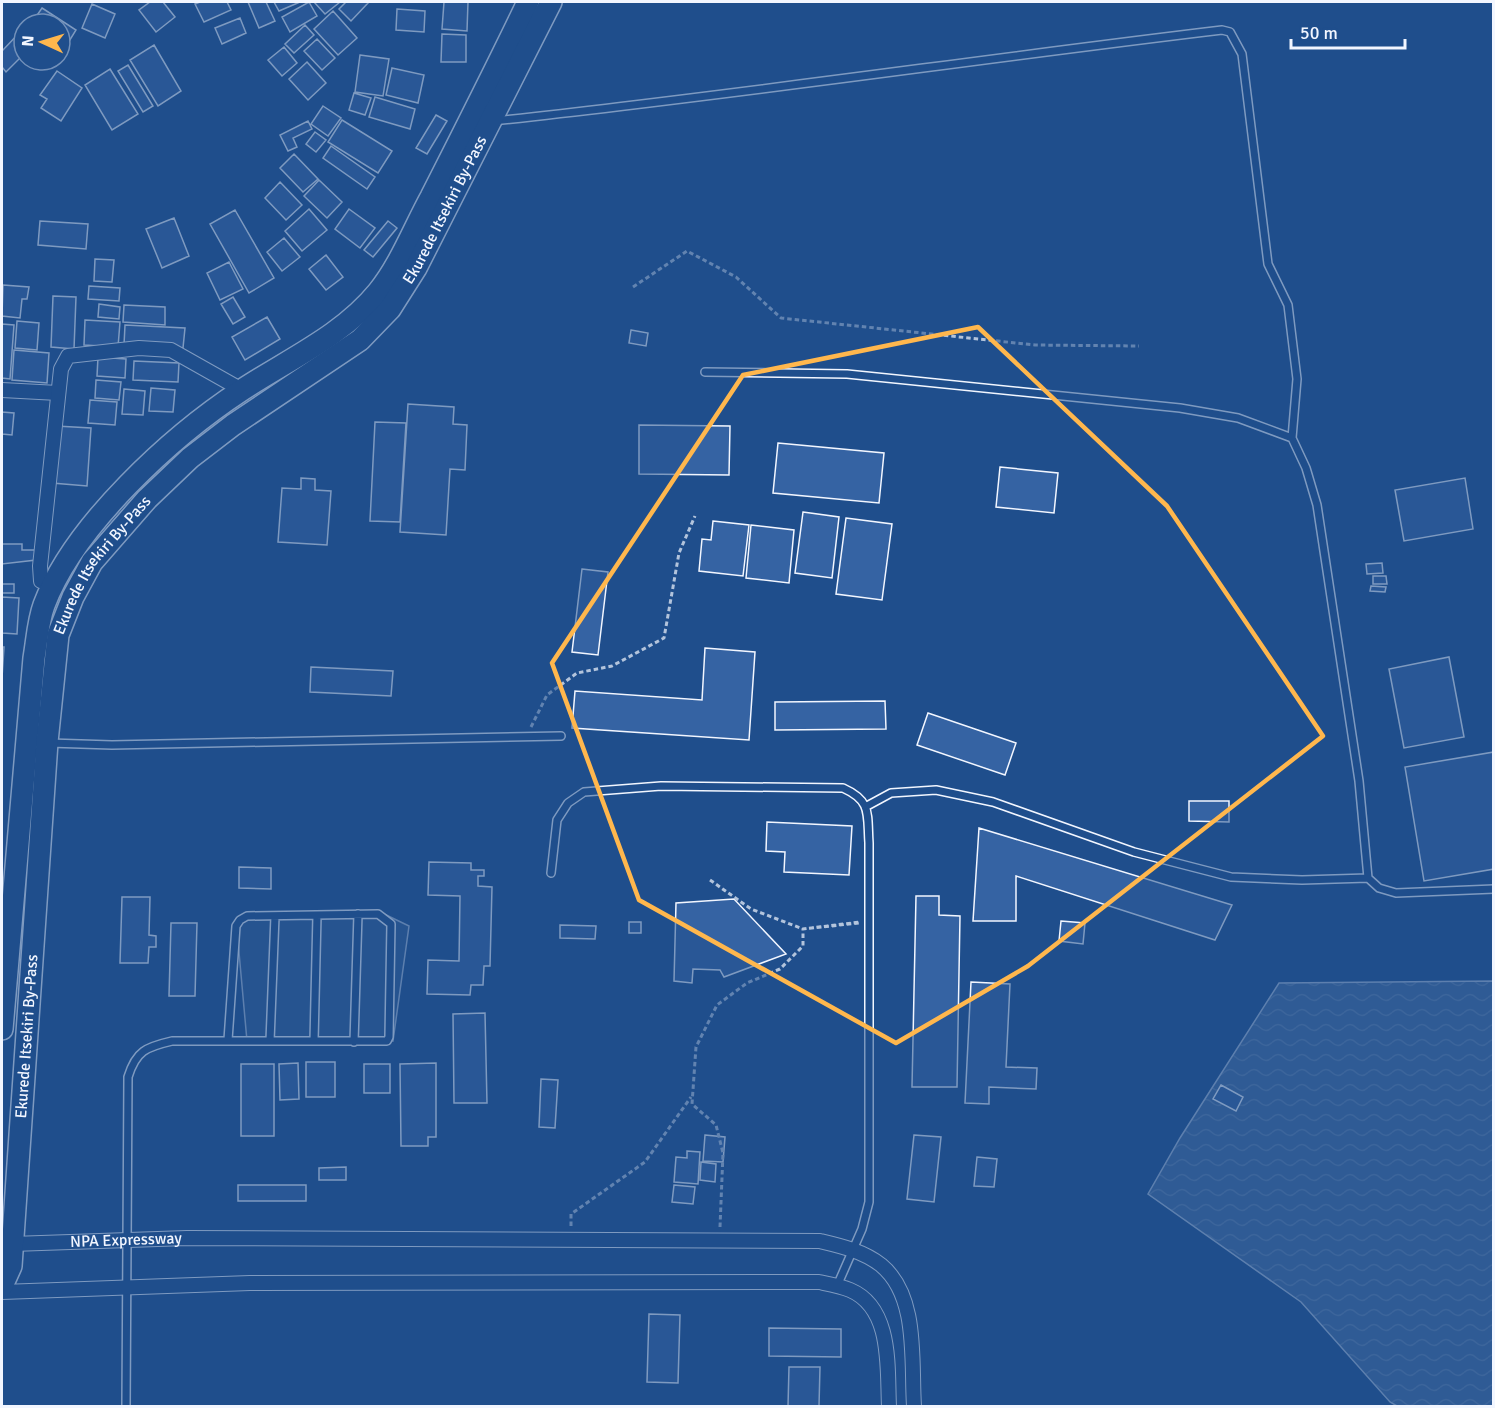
<svg xmlns="http://www.w3.org/2000/svg" width="1495" height="1408" font-family="Signika,sans-serif">
<style>
.built{fill:#305b95;stroke:#a8bbd7;stroke-width:1.5}
.water{fill:url(#water-waves);stroke:#a8bbd7;stroke-width:1.5}
.building{fill:#3563a3;stroke:#f2f6ff;stroke-width:1.5}
.lines{fill:none;stroke-linecap:round;stroke-linejoin:round}
.service-casing{stroke:#f2f6ff;stroke-width:10}
.minor-casing{stroke:#f2f6ff;stroke-width:16}
.primary-casing{stroke:#f2f6ff;stroke-width:24}
.path{stroke:#b3c4dc;stroke-width:3;stroke-dasharray:4.5 3;stroke-linecap:butt}
.service{stroke:#1f4e8c;stroke-width:7}
.minor{stroke:#1f4e8c;stroke-width:14}
.primary{stroke:#1f4e8c;stroke-width:21}
.marked{fill:none;stroke:#ffb74d;stroke-width:4.5;stroke-linejoin:round}
.labels{text-anchor:middle;dominant-baseline:central;stroke-width:4.5;stroke-linejoin:round;paint-order:stroke}
.street-label{font-size:16px;fill:#f2f6ff;stroke:#1f4e8c}
</style>
<defs>
<pattern id="water-waves" width="16" height="10" patternUnits="userSpaceOnUse" patternTransform="scale(1.5)"><rect width="16" height="10" fill="#446ba0"/><path d="M0 5q4-4 8 0t8 0" fill="none" stroke="#5f81ae"/></pattern>
</defs>
<rect width="100%" height="100%" fill="#1f4e8c"/>
<!-- built -->
<path class="built" d="M380 912 409 926 393 1041H247L236 919Z"/>
<!-- water -->
<path class="water" d="M1493 981V1406H1397L1390 1402 1301 1302 1148 1194 1180 1138 1279 983Z"/>
<!-- building -->
<path class="building" d="M150 2H163L175 17 156 32 139 10Z
M200 2H227L231 10 204 22 195 4Z
M248 2H266L275 21 259 28Z
M274 2H300L279 11Z
M309 2 317 16 290 32 282 17Z
M314 2H340L325 14Z
M346 2H367L368 3 351 21 339 9Z
M444 2H468L467 31 442 29Z
M92 4 115 14 105 38 82 28Z
M42 8 76 30 68 43 60 38V24H38L33 21Z
M397 9 425 11 424 32 396 30Z
M333 11 357 38 338 55 314 29Z
M240 18 246 33 222 44 215 28Z
M305 25 314 35 294 53 285 44Z
M21 31 24 34V54L6 72 2 67V51Z
M442 34 466 35V62H441Z
M317 39 335 58 322 70 304 51Z
M154 45 181 91 158 106 130 60Z
M284 47 297 63 282 76 268 60Z
M360 55 389 59 383 96 355 92Z
M307 62 326 83 308 100 289 79Z
M128 65 153 106 143 112 118 71Z
M392 68 424 75 418 103 386 95Z
M110 69 138 114 112 130 85 85Z
M57 71 82 88 61 121 41 108 47 99 40 95Z
M354 93 371 98 365 115 349 110Z
M375 97 415 109 410 129 369 117Z
M323 106 341 118 328 136 311 124Z
M436 115 447 121 427 154 416 148Z
M342 120 392 151 378 173 328 142Z
M308 121 312 129 293 138 297 147 288 151 280 135Z
M315 132 326 140 316 152 306 144Z
M331 146 375 177 367 189 323 158Z
M294 154 318 179 303 192 280 168Z
M319 180 342 202 327 218 304 196Z
M280 182 302 205 286 220 265 198Z
M309 209 327 230 302 251 285 231Z
M349 209 375 228 360 248 335 229Z
M235 210 274 278 249 293 210 224Z
M174 218 189 256 162 268 146 229Z
M40 221 88 224 86 249 38 245Z
M388 221 397 228 373 257 364 250Z
M284 238 300 257 282 271 267 252Z
M326 255 343 277 326 290 309 269Z
M95 259 114 260 112 282 94 281Z
M229 262 243 289 220 300 207 273Z
M3 285 29 287 27 299H22L20 318 2 316Z
M89 286 120 288 119 301 88 299Z
M53 296 76 297 74 349 51 347Z
M233 297 245 317 233 324 221 304Z
M99 304 120 307 119 319 98 317Z
M124 305 165 307V325L123 322Z
M267 317 280 339 245 360 232 337Z
M85 320 120 322 118 347 84 345Z
M17 321 39 323 37 350 15 348Z
M2 324 14 325 10 379 2 378Z
M125 325 185 328 183 348 124 345Z
M631 330 648 333 646 346 629 343Z
M14 350 49 353 47 383 12 380Z
M98 357 126 359 125 378 97 376Z
M134 361 179 363 178 382 133 380Z
M96 380 121 382 119 400 95 398Z
M151 388 175 390 173 412 149 411Z
M124 389 145 391 143 415 122 414Z
M90 400 117 402 115 425 88 423Z
M408 404 454 407 453 424 467 425 465 470 450 469 446 535 400 532Z
M2 412 14 413 12 435 2 434Z
M375 422 406 423 400 522 370 521Z
M639 425 730 426 729 475 639 474Z
M56 426 91 428 87 486 52 483Z
M778 443 884 453 879 503 773 493Z
M1000 467 1058 473 1054 513 996 507Z
M301 478 315 479V490L331 491 327 545 278 542 282 488 301 489Z
M1465 478 1473 529 1404 541 1395 490Z
M803 512 839 517 832 578 795 573Z
M846 518 892 524 882 600 836 594Z
M713 521 749 525 743 576 699 571 702 539 711 540Z
M751 525 794 530 789 583 746 578Z
M2 544H22V550H36V560L2 564Z
M1382 563 1383 573 1367 574 1366 564Z
M582 569 608 572 598 655 572 652Z
M1373 576H1386L1387 584H1373Z
M2 584H14V593H2Z
M1371 586 1386 587 1385 592 1370 591Z
M2 597 19 598 17 634 2 633Z
M2 647H4L2 678Z
M705 648 755 652 749 740 572 728 575 691 702 700Z
M1449 657 1464 737 1404 748 1389 669Z
M311 667 393 671 391 696 310 692Z
M885 701 886 729 775 730V702Z
M928 713 1016 743 1005 775 917 745Z
M1494 752V869L1424 881 1405 767Z
M1189 801H1229V822L1189 821Z
M767 822 852 826 849 875 784 872 785 852 766 851Z
M979 828 1232 905 1215 940 1016 876V921H973Z
M429 862 471 863V870H484V876H478V886L492 887 490 966H484L483 985H471L470 995 427 994 428 960 459 961 460 896 428 895Z
M239 867 271 868V889L239 888Z
M916 896H939V915L960 916 957 1087H912Z
M122 897H150L149 935 156 936V947H149L148 963H120Z
M734 899 786 954 724 977 720 970 693 969 692 983 674 981 676 903Z
M1061 921 1085 923 1083 944 1059 941Z
M629 922H641V933H629Z
M171 923H197L195 996H169Z
M560 925 596 926 595 939 560 938Z
M971 982 1010 984 1006 1067 1037 1068 1036 1089 989 1087V1104L965 1103Z
M485 1013 487 1103H454L453 1014Z
M306 1062H335V1097H306Z
M298 1063 299 1099 280 1100 279 1064Z
M436 1063V1137H428V1146H401L400 1064Z
M241 1064H274V1136H241Z
M364 1064H390V1093H364Z
M541 1079 558 1080 555 1128 539 1127Z
M1221 1085 1243 1097 1236 1111 1213 1099Z
M705 1135 725 1137 723 1162 703 1161Z
M914 1135 941 1137 934 1202 907 1199Z
M687 1151 700 1152 698 1184 674 1182 676 1157 687 1158Z
M977 1157 997 1159 994 1187 974 1186Z
M701 1162 716 1164 715 1182 700 1180Z
M346 1167V1180H319V1168Z
M238 1185H306V1201H238Z
M674 1185 695 1187 693 1204 672 1202Z
M649 1314 680 1315 678 1383 647 1382Z
M769 1328 841 1329V1357L769 1356Z
M789 1367H820L819 1406H771H788Z"/>
<g class="lines">
<defs>
<path id="service" d="M494 121C737 95 979 59 1222 30L1230 32 1242 54 1268 264 1288 305 1297 379 1292 438
M705 372 847 374 1180 408 1238 418 1292 438 1306 468 1317 505 1359 781 1368 878 1379 888 1396 893 1494 889
M49 743 112 745 561 736
M867 806 891 793 936 790 993 802 1134 852 1231 877 1302 880 1368 878
M551 873 557 820 568 803 584 792 661 786 843 788C872 801 867 814 869 843V1202L862 1229 837 1286
M270 1041 275 916
M314 1041 317 915
M354 1042 358 914
M126 1406 128 1077C136 1051 146 1047 172 1041H387L389 1037 391 924 378 914 247 916 240 920 236 926 228 1040"/>
<g id="minor">
<path d="M2 390 58 393"/>
<path d="M54 585 41 581 40 566 61 369 68 356 139 348 171 350 242 390"/>
<path id="s1" d="M12 1244 187 1238 820 1241C841 1246 863 1251 881 1265 919 1296 911 1362 914 1406"/>
<path d="M2 1292 250 1283 819 1282C829 1284 841 1286 850 1290 893 1308 887 1369 889 1406"/>
</g>
<g id="primary">
<path d="M2 1029 34 658C37 641 38 621 44 605 74 525 172 436 242 390 289 359 342 336 378 292 400 265 414 228 431 197 464 132 497 67 528 2"/>
<path id="s2" d="M2 1286 11 1266 47 742 58 635 73 597 92 562 147 499 190 458 233 425 360 340 390 309 416 268 551 2"/>
</g>
</defs>
<!-- service casing -->
<use href="#service" class="service-casing"/>
<!-- minor casing -->
<use href="#minor" class="minor-casing"/>
<!-- primary casing -->
<use href="#primary" class="primary-casing"/>
<!-- path -->
<path class="path" d="M633 287 687 251 736 277 781 318 1035 345 1139 346
M531 727 547 695 577 673 612 666 664 638 679 553 695 516
M710 880 751 909 803 929 859 923
M571 1226V1214L645 1162 691 1097
M720 1227 723 1153 716 1125 692 1104 696 1047 717 1005 747 983 780 969 803 946V929L860 922"/>
<!-- service -->
<use href="#service" class="service"/>
<!-- minor -->
<use href="#minor" class="minor"/>
<!-- primary -->
<use href="#primary" class="primary"/>
</g>
<!-- marked area -->
<path d="M0 0H1495V1408H0ZM978 327 1167 506 1323 736 1028 966 896 1043 639 900 552 663 743 375Z" fill="#1f4e8c" fill-opacity=".55" fill-rule="evenodd"/>
<path class="marked" d="M978 327 1167 506 1323 736 1028 966 896 1043 639 900 552 663 743 375Z"/>
<g class="labels">
<!-- street labels -->
<g class="street-label">
<text stroke="none"><textPath href="#s2" startOffset="1242">Ekurede Itsekiri By-Pass</textPath></text>
<text stroke="none"><textPath href="#s2" startOffset="738">Ekurede Itsekiri By-Pass</textPath></text>
<text stroke="none"><textPath href="#s2" startOffset="252">Ekurede Itsekiri By-Pass</textPath></text>
<text stroke="none"><textPath href="#s1" startOffset="114">NPA Expressway</textPath></text>
</g>
</g>
<!-- border -->
<rect width="1495" height="1408" fill="none" stroke="#f2f6ff" stroke-width="6"/>
<!-- north arrow -->
<g transform="translate(42 42) rotate(274)"><circle r="28" fill="#1f4e8c" stroke="#7391ba" stroke-width="1.5"/>
<path d="M0-4.5L10 22L0 15L-10 22Z" fill="#ffb74d"/>
<text y="-9" font-size="16" font-weight="bold" text-anchor="middle" fill="#f2f6ff">N</text>
</g>
<!-- scale -->
<path d="M1291 39v9h114v-9" fill="none" stroke="#f2f6ff" stroke-width="3"/>
<text x="1300" y="39" font-size="18" fill="#f2f6ff" stroke="#1f4e8c" stroke-width="4.5" paint-order="stroke">50 m</text>
</svg>
